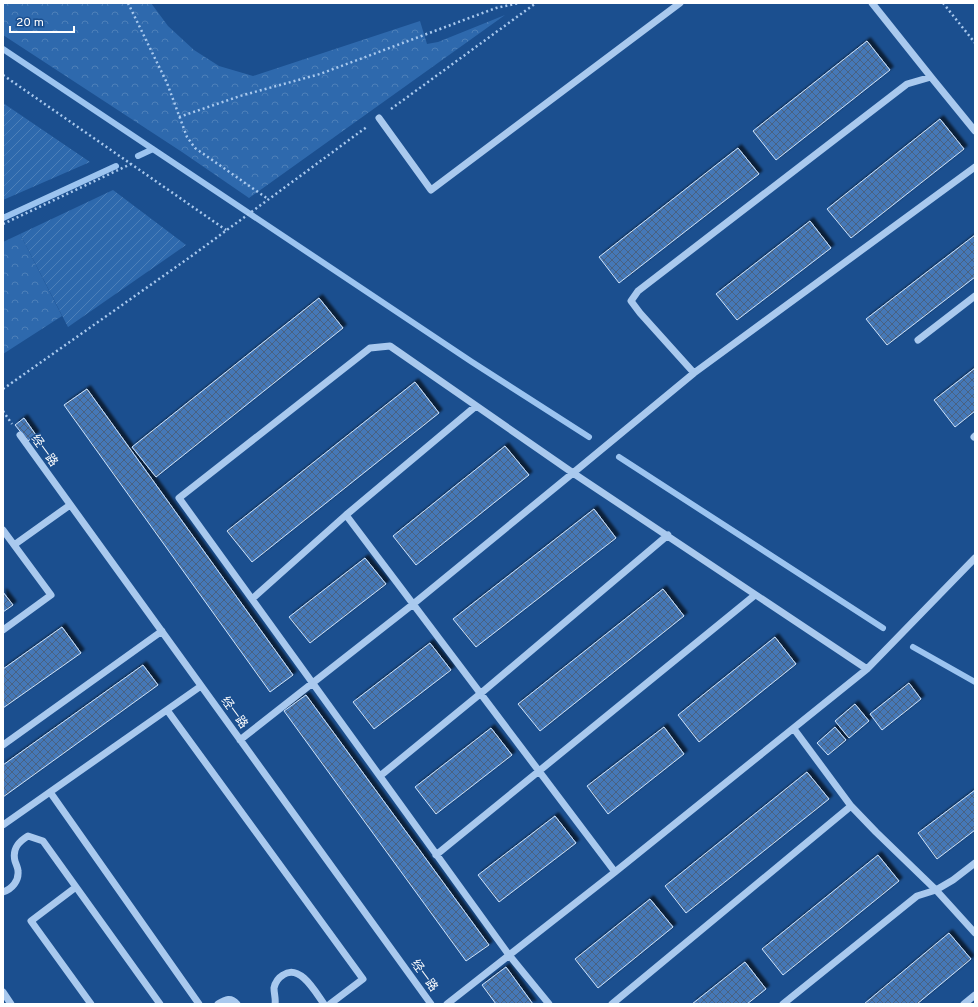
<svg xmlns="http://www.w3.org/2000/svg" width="978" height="1007" font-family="Overpass,'Noto Sans SC',sans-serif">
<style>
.forest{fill:url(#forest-crowns)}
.garden{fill:url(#garden-furrows)}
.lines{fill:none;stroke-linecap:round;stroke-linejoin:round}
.stream{stroke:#9cc4f0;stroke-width:6}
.building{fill:url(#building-cross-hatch);stroke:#cfe3fa;filter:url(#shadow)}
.path{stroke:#a9c9ee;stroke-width:2.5;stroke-dasharray:2 3;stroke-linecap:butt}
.minor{stroke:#a9c9ee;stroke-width:7}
.labels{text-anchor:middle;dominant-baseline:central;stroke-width:3;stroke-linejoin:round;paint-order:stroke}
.street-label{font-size:12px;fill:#fff;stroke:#1b4f8f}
</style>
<defs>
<pattern id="forest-crowns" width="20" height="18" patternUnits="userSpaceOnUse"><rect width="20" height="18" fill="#2e69ad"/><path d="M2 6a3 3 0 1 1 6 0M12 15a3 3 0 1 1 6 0" fill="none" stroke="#4d80b9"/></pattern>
<pattern id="garden-furrows" width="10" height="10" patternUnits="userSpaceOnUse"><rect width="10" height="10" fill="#2e69ad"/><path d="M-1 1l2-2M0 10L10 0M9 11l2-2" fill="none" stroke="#4d80b9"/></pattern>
<pattern id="building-cross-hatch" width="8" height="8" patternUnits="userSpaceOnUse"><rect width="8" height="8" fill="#4478b7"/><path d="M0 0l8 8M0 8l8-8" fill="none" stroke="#486282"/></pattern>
<filter id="shadow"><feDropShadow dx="3.5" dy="-3.5" stdDeviation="1" flood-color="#0009"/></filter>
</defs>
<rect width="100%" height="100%" fill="#1b4f8f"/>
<!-- forest -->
<path class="forest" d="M3 3H151L168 26 194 50 219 66 253 76 420 21 427 44 438 42 505 15 249 198 182 152 3 35Z
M20 234 62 316 3 354V242Z"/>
<!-- garden -->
<path class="garden" d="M3 103 90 162 3 200Z
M113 190 186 245 68 327 20 234Z"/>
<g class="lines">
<!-- stream -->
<path class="stream" d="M3 49 472 362 589 437
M138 156 153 149
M3 218 116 166
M619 457 883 628
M913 647 975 682"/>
</g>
<!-- building -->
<path class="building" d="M867 41 890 70 776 160 753 131Z
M940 119 964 149 851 238 827 209Z
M738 148 759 174 619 283 599 257Z
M810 221 831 248 737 320 716 294Z
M975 235V277L887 345 866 319Z
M319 298 343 328 156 477 132 447Z
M975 368V411L955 427 934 400Z
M415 382 439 413 252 562 227 531Z
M87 389 293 675 270 692 64 405Z
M24 418 36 435 28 441 15 425Z
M505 446 529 475 416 565 393 536Z
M594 509 616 538 476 647 453 619Z
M365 558 386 584 310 643 289 617Z
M663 589 684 616 540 731 518 704Z
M3 592 13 605 3 612Z
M62 627 81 653 3 708V669Z
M775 637 796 664 699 742 678 715Z
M430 643 451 670 374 729 353 702Z
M143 665 158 685 3 797V765Z
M909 683 921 699 882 730 870 714Z
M306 695 489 945 466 961 284 711Z
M855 704 869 721 849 738 835 721Z
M664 727 684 754 608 814 587 786Z
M835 727 846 740 828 755 817 743Z
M491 728 512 755 436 814 415 787Z
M807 772 829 799 686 913 665 886Z
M975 790V830L937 859 918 833Z
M555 816 576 843 499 902 478 875Z
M878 855 899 881 783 975 762 949Z
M650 899 673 927 598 988 575 959Z
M949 933 971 959 917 1004H864Z
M745 962 766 989 747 1004H692Z
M506 967 533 1004H496L482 985Z"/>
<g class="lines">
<!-- path -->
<path class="path" d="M128 3 167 83 187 137 195 148 268 199
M943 3 975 43
M3 75 226 230
M391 109 536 3
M179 117 240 96 320 74 496 8 519 3
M3 224 131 164
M3 389 193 255 368 126
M3 411 12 424"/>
<!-- minor -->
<path class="minor" d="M872 3 931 77
M379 118 431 190 680 3
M918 340 975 296
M694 373 640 313 631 301 638 291 907 84 931 77 975 131
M20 435 431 1004
M974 437 975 436
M346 515 615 872
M3 530 51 595 3 630
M14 545 70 505
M252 599 346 515 476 406
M167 710 363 979 330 1004
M794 729 851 806
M240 740 412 605 573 473 867 669
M3 745 162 631
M380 776 480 694 668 535
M50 792 199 1004
M3 825 201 686
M436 855 755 595
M975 863 953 880 936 890 975 933
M76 887 31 921 91 1004
M3 892C12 889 19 881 18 871 18 868 16 864 15 861 12 849 18 842 28 836L43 841 160 1004
M3 992 11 1004
M218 1004C226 999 231 997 237 1004
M275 1004C276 999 274 994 274 988 275 983 278 978 283 975 300 963 316 993 324 1004
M447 1004 615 872 867 669 975 558
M549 1004 509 955 179 498 370 348 390 346 573 473 694 373 975 167
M612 1004 851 806 876 832 936 890 917 896 783 1004
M964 1004 975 995"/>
</g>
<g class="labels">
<!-- street labels -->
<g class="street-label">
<text transform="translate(44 451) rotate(54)">经一路</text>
<text transform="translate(234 713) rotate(54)">经一路</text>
<text transform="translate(424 976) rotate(54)">经一路</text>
</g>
</g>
<!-- border -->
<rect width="978" height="1007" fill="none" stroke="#ffffff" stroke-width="8"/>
<!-- scale -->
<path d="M10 26v6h64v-6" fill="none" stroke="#ffffff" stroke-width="2"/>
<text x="16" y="26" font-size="12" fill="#ffffff" stroke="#1b4f8f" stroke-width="3" paint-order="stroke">20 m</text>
</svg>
